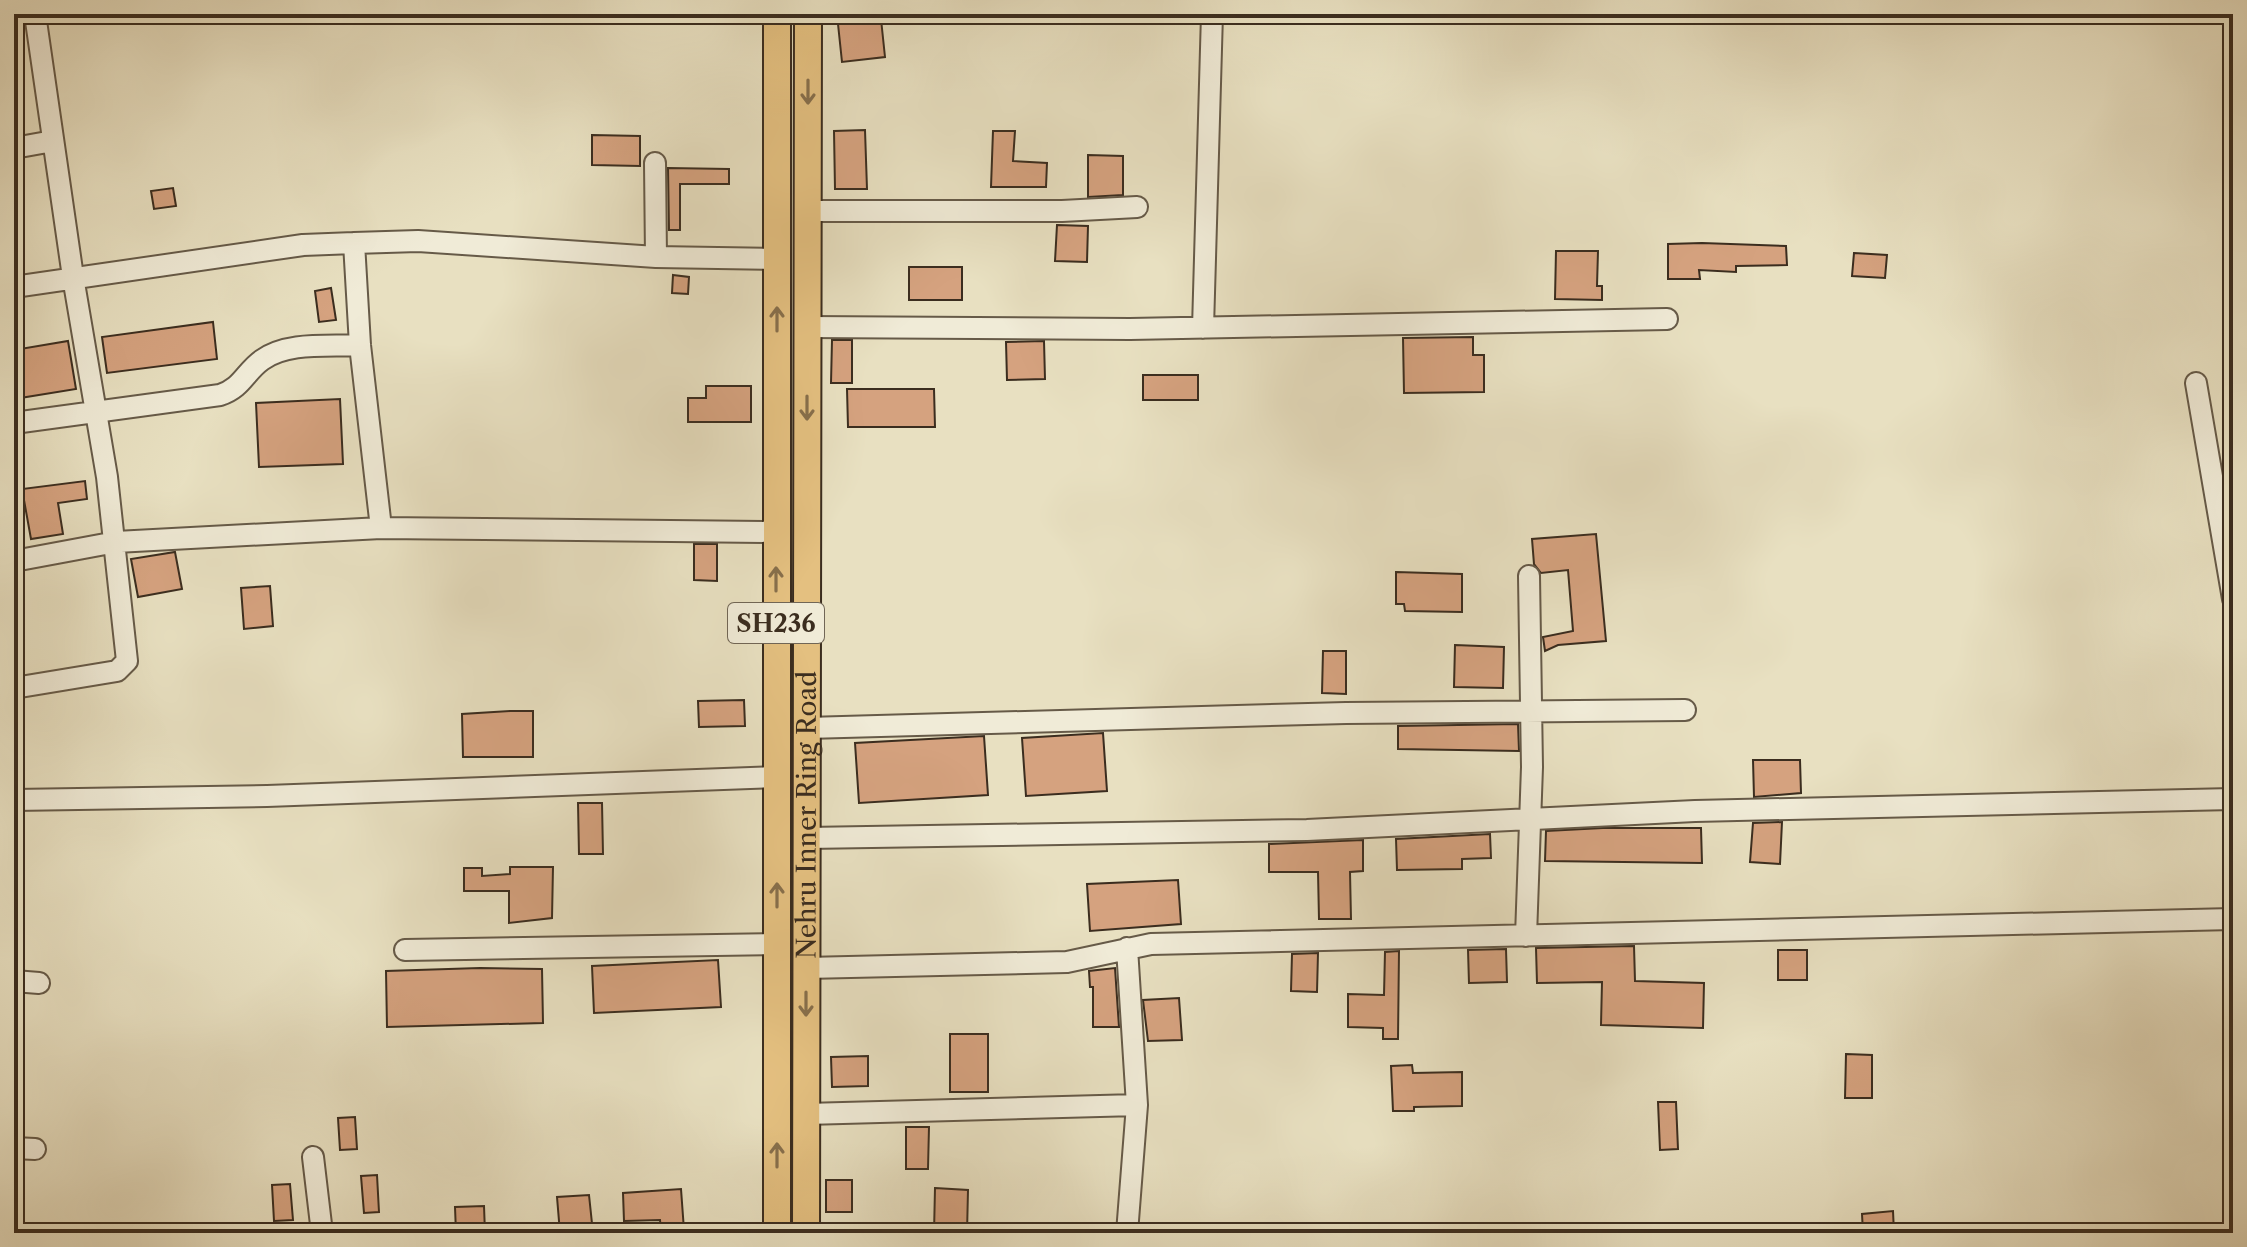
<svg xmlns="http://www.w3.org/2000/svg" width="2247" height="1247" font-family="'Libre Caslon Text',serif">
<style>
.building{fill:#d5a27f;stroke:#3b2d1f;stroke-width:2}
.lines{fill:none;stroke-linecap:round;stroke-linejoin:round}
.minor-casing{stroke:#665a48;stroke-width:24}
.major-casing{stroke:#3b2d1f;stroke-width:30}
.minor{stroke:#f0ebd7;stroke-width:20}
.major{stroke:#e4c080;stroke-width:26}
.oneway{stroke:#876f4b}
.labels{text-anchor:middle;dominant-baseline:central;stroke-width:7;stroke-linejoin:round;paint-order:stroke}
.shield{fill:#f0ebd7;stroke:#716656;stroke-width:2}
.shield-label{font-size:24px;font-weight:bold;fill:#3b2d1f}
.street-label{font-size:26px;fill:#3b2d1f;stroke:#f0ebd7}
</style>
<rect width="100%" height="100%" fill="#e8e0c1"/>
<filter id="stains"><feTurbulence type="fractalNoise" baseFrequency=".0025" numOctaves="4"/><feColorMatrix values="0 0 0 0 .2 0 0 0 0 .09 0 0 0 0 .02 0 0 0 .5 -.17"/></filter>
<radialGradient id="worn" r=".72"><stop offset=".6" stop-color="#630" stop-opacity="0"/><stop offset="1" stop-color="#630" stop-opacity=".3"/></radialGradient>
<!-- building -->
<path class="building" d="M881 19 885 57 842 62 838 24Z
M865 130 867 189H835L834 131Z
M993 131H1015L1013 161 1047 163 1046 187H991Z
M592 135 640 136V166L592 165Z
M1088 155 1123 156V195L1088 197Z
M668 168 729 169V184H680V230H669Z
M173 188 176 206 154 209 151 191Z
M1057 225 1088 226 1087 262 1055 261Z
M1702 243 1786 246 1787 265 1736 266V272L1699 270 1700 279H1668V244Z
M1556 251H1598L1597 286H1602V300L1555 299Z
M1854 253 1887 255 1885 278 1852 276Z
M909 267H962V300H909Z
M673 275 689 277 688 294 672 293Z
M331 288 336 320 319 322 315 291Z
M213 322 217 359 107 373 102 337Z
M1473 337V355H1484V392L1404 393 1403 338Z
M832 340H852V383H831Z
M68 341 76 389 14 399V350Z
M1044 341 1045 379 1007 380 1006 342Z
M1143 375H1198V400H1143Z
M706 386H751V422H688V398H706Z
M847 389H934L935 427H848Z
M340 399 343 464 259 467 256 403Z
M85 481 87 499 58 503 63 534 31 539 22 489Z
M1596 534 1606 641 1558 645 1545 651 1543 637 1573 631 1568 570 1541 573 1534 564 1532 539Z
M694 544H717V581L694 580Z
M175 552 182 589 138 597 131 559Z
M1396 572 1462 574V612L1405 611 1404 604H1396Z
M270 586 273 626 244 629 241 588Z
M1455 645 1504 647 1503 688 1454 687Z
M1323 651H1346V694L1322 693Z
M744 700 745 726 699 727 698 701Z
M510 711H533V757H463L462 714Z
M1518 724 1519 751 1398 749V726Z
M1103 733 1107 791 1026 796 1022 738Z
M984 736 988 795 859 803 855 743Z
M1753 760H1800L1801 793 1754 797Z
M578 803H602L603 854H579Z
M1782 822 1780 864 1750 862 1753 823Z
M1603 828H1701L1702 863 1545 861 1546 831Z
M1490 834 1491 858 1462 859V869L1397 870 1396 839Z
M1363 840V871L1350 872 1351 919H1319L1318 872H1269V844Z
M510 867H553L552 918 509 923V891H464V868H482V876L510 874Z
M1178 880 1181 924 1090 931 1087 884Z
M1634 946 1635 981 1704 983 1703 1028 1601 1025 1602 982 1537 983 1536 948Z
M1506 949 1507 982 1469 983 1468 950Z
M1778 950H1807V980H1778Z
M1399 951 1398 1039H1383V1028L1348 1027V994L1384 995 1385 952Z
M1318 953 1317 992 1291 991 1292 954Z
M718 960 721 1007 594 1013 592 966Z
M480 968 542 969 543 1023 387 1027 386 971Z
M1115 968 1119 1027H1093V987H1090L1089 971Z
M1179 998 1182 1040 1148 1041 1143 1000Z
M950 1034H988V1092H950Z
M1846 1054 1872 1055V1098H1845Z
M868 1056V1086L832 1087 831 1057Z
M1412 1065 1413 1073 1462 1072V1106L1414 1107V1111H1393L1391 1066Z
M1658 1102H1676L1678 1149 1660 1150Z
M355 1117 357 1149 340 1150 338 1118Z
M906 1127H929L928 1169H906Z
M377 1175 379 1212 364 1213 361 1176Z
M826 1180H852V1212H826Z
M290 1184 293 1220 274 1221 272 1185Z
M935 1188 968 1190 967 1233H934Z
M681 1189 684 1230 661 1232 660 1220 624 1221 623 1193Z
M589 1195 593 1233H560L557 1197Z
M484 1206 485 1233H456L455 1207Z
M1893 1211 1894 1233H1863L1862 1214Z"/>
<g class="lines">
<defs>
<path id="minor" d="M14 15 20 14
M14 148 53 141
M655 163 656 257
M807 211H1062L1137 207
M354 243 360 345 381 528
M14 287 303 245 354 243 418 241 656 257 777 259
M807 327 1130 329 1667 319
M1203 328 1212 14
M2196 383 2233 599
M14 423 220 395C242 388 245 372 262 360 288 341 330 347 360 345
M14 561 116 542 381 528 776 532
M14 688 117 671 127 661 107 477 73 277 35 14
M807 728 1346 713 1685 710
M14 800 267 796 776 777
M807 838 1307 830 1695 811 2233 799
M1526 936 1532 767 1529 576
M405 950 777 944
M806 968 1067 962 1151 944 2233 919
M14 981 39 983
M806 1114 1137 1105
M14 1148 35 1149
M313 1157 322 1233
M1127 1233 1137 1105 1127 948"/>
<g id="major">
<path d="M777 14V1233"/>
<path id="s1" d="M806 1233 808 14"/>
</g>
</defs>
<!-- minor casing -->
<use href="#minor" class="minor-casing"/>
<!-- major casing -->
<use href="#major" class="major-casing"/>
<!-- minor -->
<use href="#minor" class="minor"/>
<!-- major -->
<use href="#major" class="major"/>
</g>
<!-- one-way arrows -->
<defs><path id="oneway-shaft" d="M-6 0H5M1.5-3L5.5 0L1.5 3" fill="none" stroke-width="1.6" stroke-linecap="round" stroke-linejoin="round" transform="scale(2)"/></defs>
<g class="oneway">
<use href="#oneway-shaft" transform="translate(808 92) rotate(90)"/>
<use href="#oneway-shaft" transform="translate(777 319) rotate(-90)"/>
<use href="#oneway-shaft" transform="translate(807 408) rotate(90)"/>
<use href="#oneway-shaft" transform="translate(776 579) rotate(-90)"/>
<use href="#oneway-shaft" transform="translate(777 895) rotate(-90)"/>
<use href="#oneway-shaft" transform="translate(806 1004) rotate(90)"/>
<use href="#oneway-shaft" transform="translate(777 1155) rotate(-90)"/>
</g>
<g class="labels">
<!-- shield labels -->
<rect class="shield" x="728" y="603" width="96" height="40" rx="6"/>
<g class="shield-label">
<text x="776" y="623">SH236</text>
</g>
<!-- street labels -->
<g class="street-label">
<text stroke="none"><textPath href="#s1" startOffset="418">Nehru Inner Ring Road</textPath></text>
</g>
</g>
<!-- margin -->
<rect width="2247" height="1247" fill="none" stroke="#e8e0c1" stroke-width="48"/>
<rect x="16" y="16" width="2215" height="1215" fill="none" stroke="#3b2d1f" stroke-width="4"/>
<rect x="24" y="24" width="2199" height="1199" fill="none" stroke="#3b2d1f" stroke-width="2"/>
<rect width="100%" height="100%" filter="url(#stains)"/>
<rect width="100%" height="100%" fill="url(#worn)"/>
</svg>
